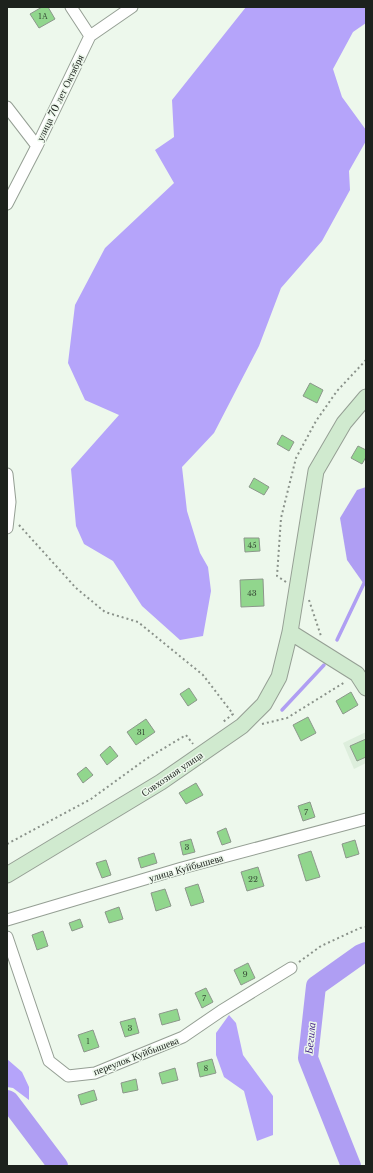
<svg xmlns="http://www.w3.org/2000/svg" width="373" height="1173" font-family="'Libre Baskerville',serif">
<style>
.built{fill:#ddeedc}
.forest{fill:#b5a4fa}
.water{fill:#af9ef3}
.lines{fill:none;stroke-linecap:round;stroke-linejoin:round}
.stream{stroke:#af9ef3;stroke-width:3.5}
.river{stroke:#af9ef3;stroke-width:20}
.building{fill:#91d68d;stroke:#8c978b}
.street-casing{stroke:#959f94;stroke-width:13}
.secondary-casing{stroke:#959f94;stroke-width:17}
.path{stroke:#8a928a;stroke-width:2;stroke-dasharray:2 3;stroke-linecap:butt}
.street{stroke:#fff;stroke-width:11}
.secondary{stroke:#d0eacf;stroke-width:15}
.labels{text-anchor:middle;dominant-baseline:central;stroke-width:3;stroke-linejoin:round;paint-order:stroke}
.number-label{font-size:8px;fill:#3a4f39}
.street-label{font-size:10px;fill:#1d221d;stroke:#edf8ec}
.water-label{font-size:11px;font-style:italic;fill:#462688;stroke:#edf8ec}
</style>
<rect width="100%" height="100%" fill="#edf8ec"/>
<!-- built -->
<path class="built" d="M366 732V763L354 769 343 743Z"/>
<!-- forest -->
<path class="forest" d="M246 7H366V23L353 32 333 69 342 97 366 130V141L349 171 350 190 322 241 281 288 259 346 214 433 182 467 187 511 200 553 208 567 211 591 203 636 180 640 142 606 113 561 84 544 76 526 71 469 119 415 85 400 68 363 75 305 105 248 174 183 155 150 174 137 172 100Z
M229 1015 236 1023 243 1055 273 1096V1135L257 1141 244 1091 224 1077 216 1055V1033Z
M7 1059 22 1072 29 1087V1100L13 1088 7 1087Z"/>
<!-- water -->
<path class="water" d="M366 487V587L347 560 340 518 357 490Z"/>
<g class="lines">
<!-- stream -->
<path class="stream" d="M337 640 366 579
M282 710 324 665"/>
<!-- river -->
<path class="river" d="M7 1100 9 1101 58 1166
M351 1166 308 1058 316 986 361 954 366 952"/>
</g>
<!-- building -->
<path class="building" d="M42 7H48L55 19 39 28 30 14Z
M310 383 323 390 317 403 303 396Z
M282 435 294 442 289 451 277 444Z
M358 446 366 450V457L362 464 351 458Z
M254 478 269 487 264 495 249 487Z
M244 538H259L260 551 245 552Z
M263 579 264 606 241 607 240 580Z
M189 688 197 700 188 706 180 694Z
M351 692 358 705 343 714 336 701Z
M308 717 316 733 301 741 293 725Z
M146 719 155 732 136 745 127 732Z
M366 739V757L357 761 350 746Z
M110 746 118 756 107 765 100 755Z
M86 767 93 775 83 783 77 774Z
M196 783 203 795 186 804 179 793Z
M310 802 315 817 303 821 298 806Z
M226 828 231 842 222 845 217 832Z
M191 839 195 852 183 855 180 842Z
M355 840 359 854 346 858 342 844Z
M311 851 320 877 306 881 298 855Z
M154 853 157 863 141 868 138 858Z
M106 860 111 875 102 878 96 863Z
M258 867 264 886 247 891 241 872Z
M198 884 204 902 191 906 185 888Z
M165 889 171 906 156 911 151 893Z
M119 907 123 919 109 923 105 912Z
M80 919 83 927 72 931 69 923Z
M43 931 48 946 37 950 32 935Z
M248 963 255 978 241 985 234 970Z
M206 988 213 1002 202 1008 195 993Z
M177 1009 180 1020 162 1025 159 1014Z
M135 1018 139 1033 125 1037 120 1022Z
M93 1030 99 1047 84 1052 78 1035Z
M212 1059 216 1073 200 1077 197 1063Z
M175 1068 178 1080 162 1084 159 1073Z
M136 1079 138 1090 123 1093 121 1083Z
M94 1090 97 1100 81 1105 78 1095Z"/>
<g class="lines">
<defs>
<path id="street" d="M71 7 90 36
M7 107 37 146
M7 204 37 146 90 36 132 7
M7 474 10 502 7 528
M7 920 182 868 366 819
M7 937 49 1061 68 1076 95 1073 183 1037 221 1011 291 968"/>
<path id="secondary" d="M290 632 357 674 366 688
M7 875 161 782 242 726 264 704 279 677 290 632 316 471 344 423 366 397"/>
</defs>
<!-- street casing -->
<use href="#street" class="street-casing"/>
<!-- secondary casing -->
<use href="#secondary" class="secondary-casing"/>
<!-- path -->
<path class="path" d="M19 525 76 588 105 612 138 622 154 635 203 675 233 714 223 722
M286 582 277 576 281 518 296 458 316 421 337 391 366 360
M309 600 321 636
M262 724 287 718 345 682
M7 844 91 799 146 759 186 735 193 744
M299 962 321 946 360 928 366 927"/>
<!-- street -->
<use href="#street" class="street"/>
<!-- secondary -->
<use href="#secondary" class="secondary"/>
</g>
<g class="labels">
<!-- number labels -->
<g class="number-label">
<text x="43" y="16">1А</text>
<text x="252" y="545">45</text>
<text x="252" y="593">43</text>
<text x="141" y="732">31</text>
<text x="306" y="812">7</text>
<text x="187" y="847">3</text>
<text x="253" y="879">22</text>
<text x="245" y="974">9</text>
<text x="204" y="998">7</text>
<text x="130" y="1028">3</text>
<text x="88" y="1041">1</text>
<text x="206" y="1068">8</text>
</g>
<!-- street labels -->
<g class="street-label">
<text transform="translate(60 98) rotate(-64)">улица 70 лет Октября</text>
<text transform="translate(172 774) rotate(-34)">Совхозная улица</text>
<text transform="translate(186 868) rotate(-16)">улица Куйбышева</text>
<text transform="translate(136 1056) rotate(-21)">переулок Куйбышева</text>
</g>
<!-- water labels -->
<g class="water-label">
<text transform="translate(310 1038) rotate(-84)">Бегила</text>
</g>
</g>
<!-- border -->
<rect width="373" height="1173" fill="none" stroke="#1d221d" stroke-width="16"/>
</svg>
